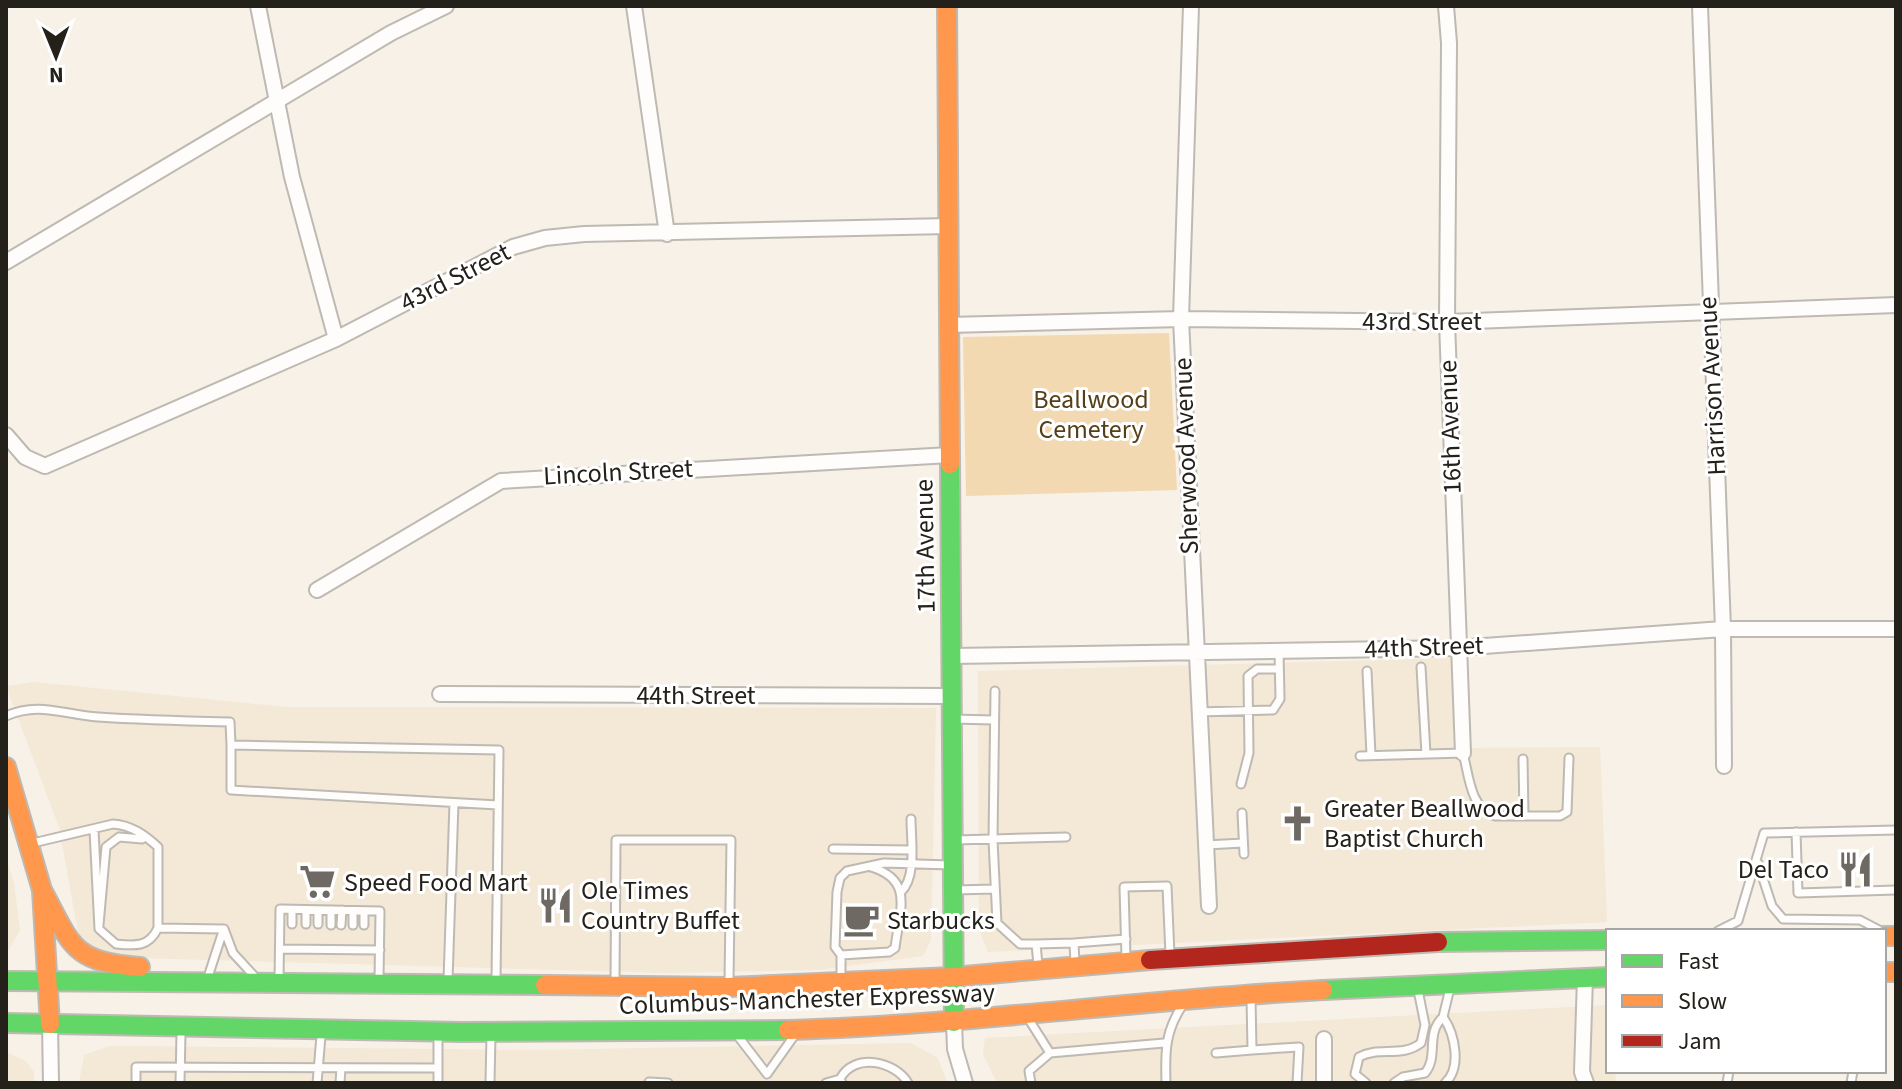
<svg xmlns="http://www.w3.org/2000/svg" width="1902" height="1089" font-family="'Source Sans 3',sans-serif">
<style>
.built{fill:#f4e8d6}
.green{fill:#f2d9b1}
.lines{fill:none;stroke-linecap:round;stroke-linejoin:round}
.lane-casing{stroke:#beb9b2;stroke-width:11}
.street-casing{stroke:#beb9b2;stroke-width:18}
.fast-casing{stroke:#beb9b2;stroke-width:22}
.slow-casing{stroke:#beb9b2;stroke-width:22}
.jam-casing{stroke:#beb9b2;stroke-width:22}
.lane{stroke:#fefdfb;stroke-width:7}
.street{stroke:#fefdfb;stroke-width:14}
.fast{stroke:#63d668;stroke-width:18}
.slow{stroke:#ff974d;stroke-width:18}
.jam{stroke:#b3261e;stroke-width:18}
.labels{text-anchor:middle;dominant-baseline:central;stroke-width:6;stroke-linejoin:round;paint-order:stroke}
.street-label{font-size:26px;fill:#24201a;stroke:#fff}
.park-label{font-size:26px;fill:#553f18;stroke:#fff}
.poi-label{font-size:26px;fill:#24201a;stroke:#fff;text-anchor:start}
</style>
<rect width="100%" height="100%" fill="#f7f1e7"/>
<!-- built -->
<path class="built" d="M1452 658 1454 748 1600 747 1607 922 988 952 979 929 978 671Z
M33 682 287 707 936 708 931 940 923 956 818 970 666 973 104 957 79 938 59 827 6 686Z
M6 858 14 883 20 930 6 954Z
M1608 1005V1071H1616L1615 1083H997L983 1054 985 1038Z
M910 1043 937 1057 948 1083H79L84 1055 110 1046 544 1050Z
M6 1052 26 1061 34 1072V1083H6Z"/>
<!-- green -->
<path class="green" d="M1169 333 1177 490 966 496 963 337Z"/>
<g class="lines">
<defs>
<path id="lane" d="M1421 667 1426 754
M1367 671 1371 755
M995 691 993 840 997 923 1020 944H1036
M1198 712 1273 710 1280 699 1279 651
M6 716C39 701 64 715 98 717 142 720 186 721 230 722L231 745
M952 719 994 720
M1360 756 1463 753C1469 775 1470 809 1495 816H1560L1567 812 1569 758
M1523 759 1524 816
M1241 784 1249 753 1248 676 1257 669H1279
M1242 813 1244 854
M1796 832 1798 893 1896 890
M955 840 1066 837
M33 843 113 824C131 825 145 835 158 847V928C149 947 136 946 116 944L99 929 94 830
M1206 845 1243 843
M833 849 911 850
M1758 863 1772 906 1783 919 1860 920 1881 931
M954 890 995 889
M901 892C917 877 911 839 911 819
M306 910V924
M318 910V924
M331 910V925
M353 911V925
M364 911V925
M292 924V910
M99 925 106 847 119 837 142 839
M341 925 342 910
M158 928 224 929
M224 929 233 953 256 978
M1718 931 1738 921 1764 833 1896 830
M1074 943 1126 939
M280 949 380 950
M841 955 889 952 895 948C899 912 915 880 871 867
M1126 958 1124 887 1167 886 1170 955
M1038 965 1036 944 1074 943 1075 964
M841 976V955L835 947 837 892 840 878 847 871 884 863 951 865
M207 980 223 931
M279 980 280 909 380 911 379 980
M448 980 454 803
M496 980 499 750 231 745V790L498 805
M615 983 616 840H731L729 981
M1028 1018 1050 1053
M737 1035 767 1074 794 1036
M438 1038V1083
M1252 1050 1299 1047 1297 1083
M1216 1053 1252 1050 1251 997
M649 1082 668 1083
M136 1083V1067L438 1068
M180 1083 181 1033
M317 1083 321 1036
M340 1083 341 1068
M490 1083 491 1035
M826 1083 840 1079
M842 1083 840 1079C854 1052 895 1061 908 1083
M1031 1083 1029 1071 1050 1053 1164 1043
M1166 1083C1165 1052 1165 1032 1182 1006
M1366 1083 1355 1074 1359 1057C1378 1046 1402 1058 1421 1043L1425 1025 1418 990
M1394 1083 1403 1077 1425 1073C1439 1056 1425 1034 1443 1017
M1445 1083C1462 1068 1455 1034 1443 1017L1450 988
M1727 1083 1729 1071
M1851 1083 1853 1071"/>
<path id="street" d="M258 6 292 177 336 339
M634 6 667 234
M1191 6 1181 319 1209 906
M1446 6 1449 43 1447 322 1463 753
M1700 6 1723 629 1724 766
M6 262 391 33 446 6
M948 325 1181 319 1447 322 1896 305
M6 435 25 457 45 466 336 339 513 247 545 238 584 234 949 226
M317 590 501 481 950 455
M952 656 1456 648 1723 629H1896
M440 694 952 696
M1585 978 1582 1072 1586 1083
M954 1022 955 1049 965 1083
M50 1024 51 1083
M1324 1083V1039"/>
<path id="fast" d="M950 464 954 1022
M1438 942 1608 940
M6 981 545 985
M1323 990 1608 977
M6 1023 461 1032 788 1030"/>
<path id="slow" d="M947 6 950 464
M6 767 42 890 50 1024
M42 890C72 946 72 962 140 967
M1884 936H1896
M1884 972H1896
M545 985 729 987 953 977 1150 960
M788 1030C967 1025 1144 999 1323 990"/>
<path id="jam" d="M1150 960 1438 942"/>
</defs>
<!-- lane casing -->
<use href="#lane" class="lane-casing"/>
<!-- street casing -->
<use href="#street" class="street-casing"/>
<!-- fast casing -->
<use href="#fast" class="fast-casing"/>
<!-- slow casing -->
<use href="#slow" class="slow-casing"/>
<!-- jam casing -->
<use href="#jam" class="jam-casing"/>
<!-- lane -->
<use href="#lane" class="lane"/>
<!-- street -->
<use href="#street" class="street"/>
<!-- fast -->
<use href="#fast" class="fast"/>
<!-- slow -->
<use href="#slow" class="slow"/>
<!-- jam -->
<use href="#jam" class="jam"/>
</g>
<!-- icons -->
<defs>
<symbol id="church-bare" viewBox="-9 -9 18 18"><path d="M-1.2-6h2.4v3.5h3.3v2.4h-3.3V6h-2.4V-.1h-3.3v-2.4h3.3Z" fill="#6e6962" stroke="#fff" stroke-width="2.5" paint-order="stroke"/></symbol>
<symbol id="restaurant-bare" viewBox="-9 -9 18 18"><path d="M-5-6h1v4h1v-4h1v4h1v-4h1v5L-1.5 .5V6h-2V.5L-5-1ZM5-6V6H3V1.5H1.5Q1.5-4 5-6Z" fill="#6e6962" stroke="#fff" stroke-width="2.5" paint-order="stroke"/></symbol>
<symbol id="supermarket-bare" viewBox="-9 -9 18 18"><path d="M-6-5.5h2.5l.6 2H6L4.5 2H-2.5L-4.4-4H-6ZM-1.5 3.2a1.3 1.3 0 1 0 .1 0ZM3 3.2a1.3 1.3 0 1 0 .1 0Z" fill="#6e6962" stroke="#fff" stroke-width="2.5" paint-order="stroke"/></symbol>
<symbol id="cafe-bare" viewBox="-9 -9 18 18"><path d="M-5.5-4.5H6V0H3Q3 3.5 0 3.5H-2.5Q-5.5 3.5-5.5 0ZM3-3.2v2h1.7v-2ZM-6 4.5H4V6H-6Z" fill="#6e6962" stroke="#fff" stroke-width="2.5" paint-order="stroke"/></symbol>
</defs>
<g fill-rule="evenodd">
<use href="#church-bare" x="1272" y="798" width="51" height="51"/>
<use href="#restaurant-bare" x="1830" y="844" width="51" height="51"/>
<use href="#supermarket-bare" x="292" y="856" width="51" height="51"/>
<use href="#restaurant-bare" x="530" y="880" width="51" height="51"/>
<use href="#cafe-bare" x="836" y="894" width="51" height="51"/>
</g>
<g class="labels">
<!-- street labels -->
<g class="street-label">
<text transform="translate(455 277) rotate(-27)">43rd Street</text>
<text x="1422" y="321">43rd Street</text>
<text transform="translate(1712 386) rotate(-93)">Harrison Avenue</text>
<text transform="translate(1450 427) rotate(-92)">16th Avenue</text>
<text transform="translate(1186 456) rotate(-92)">Sherwood Avenue</text>
<text transform="translate(618 472) rotate(-3)">Lincoln Street</text>
<text transform="translate(925 546) rotate(-91)">17th Avenue</text>
<text transform="translate(1424 647) rotate(-2)">44th Street</text>
<text x="696" y="695">44th Street</text>
<text transform="translate(807 999) rotate(-2)">Columbus-Manchester Expressway</text>
</g>
<!-- park labels -->
<g class="park-label">
<text x="1091" y="399">Beallwood<tspan x="1091" dy="30">Cemetery</tspan></text>
</g>
<!-- poi labels -->
<g class="poi-label">
<text x="1324" y="808">Greater Beallwood<tspan x="1324" dy="30">Baptist Church</tspan></text>
<text x="1829" y="869" text-anchor="end">Del Taco</text>
<text x="344" y="882">Speed Food Mart</text>
<text x="581" y="890">Ole Times<tspan x="581" dy="30">Country Buffet</tspan></text>
<text x="887" y="920">Starbucks</text>
</g>
</g>
<!-- border -->
<rect width="1902" height="1089" fill="none" stroke="#24201a" stroke-width="16"/>
<!-- legend -->
<rect x="1606" y="929" width="280" height="144" fill="#ffffff" stroke="#a7a6a3" stroke-width="2"/>
<rect x="1622" y="955" width="40" height="12" fill="#63d668" stroke="#a7a6a3" stroke-width="2"/>
<text x="1678" y="969" font-size="24" fill="#24201a">Fast</text>
<rect x="1622" y="995" width="40" height="12" fill="#ff974d" stroke="#a7a6a3" stroke-width="2"/>
<text x="1678" y="1009" font-size="24" fill="#24201a">Slow</text>
<rect x="1622" y="1035" width="40" height="12" fill="#b3261e" stroke="#a7a6a3" stroke-width="2"/>
<text x="1678" y="1049" font-size="24" fill="#24201a">Jam</text>
<!-- north arrow -->
<g transform="translate(56 56) rotate(179)" stroke="#ffffff" stroke-width="6" paint-order="stroke">
<path d="M0-6L14 30L0 20L-14 30Z" fill="#24201a"/>
<text y="-12" font-size="22" font-weight="bold" text-anchor="middle" fill="#24201a">N</text>
</g>
</svg>
